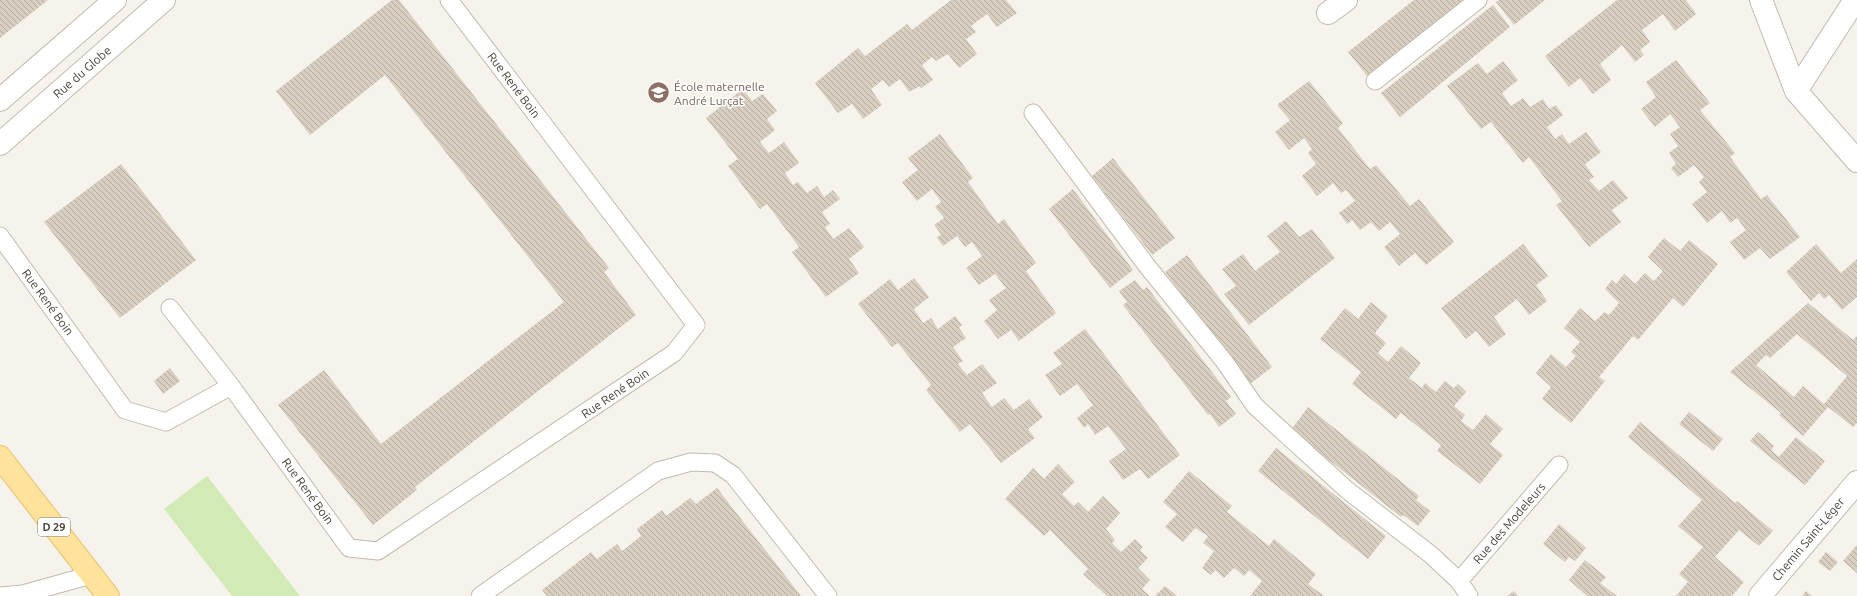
<svg xmlns="http://www.w3.org/2000/svg" width="1857" height="596" font-family="Ubuntu,sans-serif">
<style>
.green{fill:#d2eab5}
.building{fill:url(#building-back-hatch);fill-rule:evenodd}
.lines{fill:none;stroke-linecap:round;stroke-linejoin:round}
.lane-casing{stroke:#c2bbae;stroke-width:19}
.street-casing{stroke:#c2bbae;stroke-width:24}
.primary-casing{stroke:#e6c16a;stroke-width:24}
.lane{stroke:#fff;stroke-width:17}
.street{stroke:#fff;stroke-width:22}
.primary{stroke:#ffe39c;stroke-width:22}
.labels{text-anchor:middle;dominant-baseline:central;stroke-width:3;stroke-linejoin:round;paint-order:stroke}
.shield{fill:#fff;stroke:#817c74;stroke-width:1}
.shield-label{font-size:11px;font-weight:bold;fill:#4b4439}
.street-label{font-size:12px;fill:#4b4439;stroke:#fff}
.education-label{font-size:12px;fill:#785e54;stroke:#fff;text-anchor:start}
</style>
<defs>
<pattern id="building-back-hatch" width="6" height="6" patternUnits="userSpaceOnUse"><rect width="6" height="6" fill="#d8cfc1"/><path d="M-1 5l2 2M0 0l6 6M5-1l2 2" fill="none" stroke="#b1aa9e"/></pattern>
</defs>
<rect width="100%" height="100%" fill="#f6f3ec"/>
<!-- green -->
<path class="green" d="M207 476 300 596H232L164 509Z"/>
<!-- building -->
<path class="building" d="M0 0H48L0 38Z
M392 0H399L609 268 604 272 636 315 415 487 417 490 373 525 278 405 324 370 381 444 564 302 385 75 310 135 276 91Z
M951 0H1006L1017 13 997 27 987 14 971 26 976 32 966 39 977 54 959 68 948 54 936 61 932 57 922 65 933 80 921 88 920 86 909 92 900 79 889 87 883 80 871 89 882 105 863 119 852 104 838 113 815 83 858 48 865 56 907 24 912 30Z
M1414 0H1463L1367 76 1348 52Z
M1499 0H1545L1514 25 1496 2Z
M1617 0H1686L1696 14 1675 31 1663 14 1642 30 1650 42 1640 50 1644 55 1635 62 1622 45 1600 64 1611 80 1593 94 1580 78 1569 87 1545 56Z
M1493 5 1510 27 1400 117 1381 93Z
M1676 60 1710 103 1700 110 1735 153 1730 157 1761 199 1767 195 1800 237 1770 259 1760 248 1744 260 1730 242 1746 230 1737 218 1730 223 1722 211 1707 223 1692 204 1707 192 1699 182 1704 177 1694 165 1678 177 1671 168 1676 164 1669 153 1678 146 1670 134 1680 127 1670 114 1655 127 1641 109 1656 97 1646 82Z
M1503 61 1518 80 1502 93 1511 106 1523 98 1530 107 1543 99 1549 109 1556 105 1563 115 1547 127 1555 139 1562 134 1569 144 1586 132 1601 152 1585 164 1594 177 1589 180 1599 191 1613 180 1628 198 1612 210 1621 222 1589 247 1556 205 1562 201 1529 157 1523 163 1491 122 1481 129 1447 86 1478 63 1487 74Z
M1309 81 1343 123 1338 128 1370 169 1376 165 1410 206 1419 199 1454 242 1426 265 1415 253 1399 266 1384 247 1400 234 1390 222 1379 231 1371 222 1360 230 1352 220 1347 224 1339 213 1355 201 1346 190 1341 193 1333 183 1317 196 1302 176 1316 164 1308 153 1312 149 1304 138 1289 150 1275 132 1290 120 1277 105Z
M743 89 752 101 763 94 777 111 767 119 775 130 760 142 769 153 784 142 799 163 785 173 793 185 798 182 807 193 817 186 824 197 833 190 840 199 822 212 830 224 825 227 833 239 849 228 864 247 849 259 859 273 826 297 792 252 799 247 767 204 760 209 728 166 738 159 706 118Z
M940 134 973 178 968 182 998 224 1004 219 1036 263 1026 271 1056 313 1019 341 1011 330 998 339 984 321 997 310 989 300 1006 288 995 274 979 285 966 268 982 256 972 242 965 247 957 236 943 246 937 238 941 234 934 225 944 218 935 207 941 202 932 189 917 201 902 182 918 170 908 158Z
M1113 158 1175 238 1152 255 1092 176Z
M121 164 196 260 120 318 44 222Z
M1073 189 1133 270 1110 288 1049 209Z
M1286 221 1299 237 1312 229 1335 258 1249 325 1224 294 1236 286 1222 269 1243 254 1255 271 1280 252 1267 236Z
M1664 238 1680 251 1689 240 1718 264 1683 307 1673 298 1638 340 1633 336 1599 377 1605 381 1571 423 1542 399 1551 387 1536 373 1551 354 1566 367 1576 356 1571 352 1580 342 1564 328 1580 308 1595 321 1605 312 1609 315 1619 303 1605 289 1612 280 1616 284 1624 274 1635 284 1645 273 1654 281 1663 271 1648 257Z
M1523 244 1548 276 1536 285 1547 301 1529 315 1517 299 1494 317 1506 334 1489 347 1476 331 1466 339 1441 308Z
M1816 244 1841 273 1857 259V297L1842 310 1829 295 1824 299 1819 293 1811 301 1786 272Z
M1187 255 1272 367 1250 384 1165 272Z
M914 278 929 297 914 309 923 323 931 318 938 329 955 316 962 325 959 328 966 338 953 347 963 361 958 364 967 375 982 364 997 383 982 393 992 407 1004 398 1014 410 1029 399 1043 417 1028 429 1035 438 1001 463 970 424 960 432 926 390 931 385 898 343 892 347 858 304 890 279 898 290Z
M1135 280 1143 290 1147 287 1231 397 1226 401 1236 414 1219 427 1210 414 1208 415 1123 305 1127 302 1119 291Z
M1371 302 1388 316 1375 333 1386 343 1378 353 1388 362 1401 346 1421 363 1409 378 1422 388 1425 383 1436 392 1445 381 1454 388 1458 384 1466 392 1454 406 1465 415 1461 421 1473 430 1486 414 1503 429 1490 444 1503 455 1480 484 1437 451 1441 445 1401 413 1396 419 1352 384 1361 372 1320 339 1345 308 1358 319Z
M1808 303 1853 340 1857 336V423L1853 427 1828 407 1803 436 1779 415 1781 413 1730 372ZM1797 334 1847 376 1824 404 1803 386 1794 397 1756 365 1766 355 1770 358Z
M1085 329 1180 455 1148 479 1140 469 1123 480 1109 461 1126 449 1108 426 1095 435 1088 424 1084 428 1077 418 1093 405 1077 384 1060 396 1045 375 1062 364 1053 353Z
M170 368 180 381 163 394 154 381Z
M1308 407 1419 496 1416 500 1430 511 1418 526 1403 515 1401 517 1291 430Z
M1689 412 1723 439 1713 451 1679 424Z
M1640 422 1735 503 1737 501 1773 531 1759 546 1739 530 1715 557 1744 582 1732 596H1676L1688 582 1679 574 1703 547 1678 526 1702 500 1628 437Z
M1758 432 1774 446 1771 450 1779 457 1796 437 1825 461 1805 485 1750 441Z
M1276 448 1386 536 1368 559 1258 471Z
M1058 464 1075 482 1062 494 1074 506 1078 502 1088 512 1103 496 1120 513 1106 529 1115 540 1112 543 1121 552 1135 539 1143 547 1140 550 1148 558 1138 568 1150 580 1142 589 1150 596H1107L1083 574 1088 569 1050 530 1044 536 1005 499 1033 468 1044 479Z
M1189 471 1232 506 1227 512 1269 546 1274 539 1316 574 1308 584 1324 596H1250L1262 581 1249 570 1244 576 1234 568 1224 578 1215 570 1211 575 1202 568 1214 551 1203 543 1208 536 1195 528 1183 542 1165 527 1177 514 1163 502Z
M717 488 801 596H547L542 590 591 552 597 559 617 544 622 551 641 536 637 529 662 510 666 516 690 498 696 504Z
M1559 524 1586 548 1575 561 1569 557 1565 562 1543 544Z
M1857 545V573L1843 561Z
M1826 552 1838 562 1830 571 1818 562Z
M1585 560 1606 577 1600 583 1617 596H1587L1569 580Z
M1165 586 1175 594 1177 596H1155Z
M1514 591 1518 596H1507Z
M1806 591 1812 596H1802Z"/>
<g class="lines">
<defs>
<path id="lane" d="M1375 81 1478 0
M1033 113 1147 266 1224 361 1255 406 1347 490 1430 554 1459 581 1469 596
M0 236 125 410 166 422 231 386
M170 308 231 386 349 548 378 551 674 353 696 325 449 0
M1459 581 1559 465
M1 596 23 594 91 575
M480 596 658 471 691 462 715 463 733 475 828 596"/>
<path id="street" d="M1761 0 1796 91 1857 161
M1328 13 1346 0
M1796 91 1855 0
M0 100 115 0
M0 144 164 0
M1760 596 1857 482"/>
<path id="primary" d="M0 457 108 596"/>
</defs>
<!-- lane casing -->
<use href="#lane" class="lane-casing"/>
<!-- street casing -->
<use href="#street" class="street-casing"/>
<!-- primary casing -->
<use href="#primary" class="primary-casing"/>
<!-- lane -->
<use href="#lane" class="lane"/>
<!-- street -->
<use href="#street" class="street"/>
<!-- primary -->
<use href="#primary" class="primary"/>
</g>
<!-- icons -->
<defs>
<symbol id="school-disc" viewBox="-11 -11 22 22"><circle r="9.5" fill="#8d6e63" stroke="#fff"/><path d="M0-5L7-2L0 1L-7-2ZM-4 1L0 2.5L4 1V4Q0 6-4 4Z" fill="#fff"/></symbol>
</defs>
<g fill-rule="evenodd">
<use href="#school-disc" x="646" y="80" width="25" height="25"/>
</g>
<g class="labels">
<!-- shield labels -->
<rect class="shield" x="38" y="518" width="32" height="18" rx="3"/>
<g class="shield-label">
<text x="54" y="527">D 29</text>
</g>
<!-- street labels -->
<g class="street-label">
<text transform="translate(82 72) rotate(-41)">Rue du Globe</text>
<text transform="translate(514 85) rotate(53)">Rue René Boin</text>
<text transform="translate(48 302) rotate(54)">Rue René Boin</text>
<text transform="translate(615 393) rotate(-34)">Rue René Boin</text>
<text transform="translate(308 491) rotate(54)">Rue René Boin</text>
<text transform="translate(1509 523) rotate(-49)">Rue des Modeleurs</text>
<text transform="translate(1808 539) rotate(-50)">Chemin Saint-Léger</text>
</g>
<!-- education labels -->
<g class="education-label">
<text x="674" y="86">École maternelle<tspan x="674" dy="14">André Lurçat</tspan></text>
</g>
</g>
</svg>
